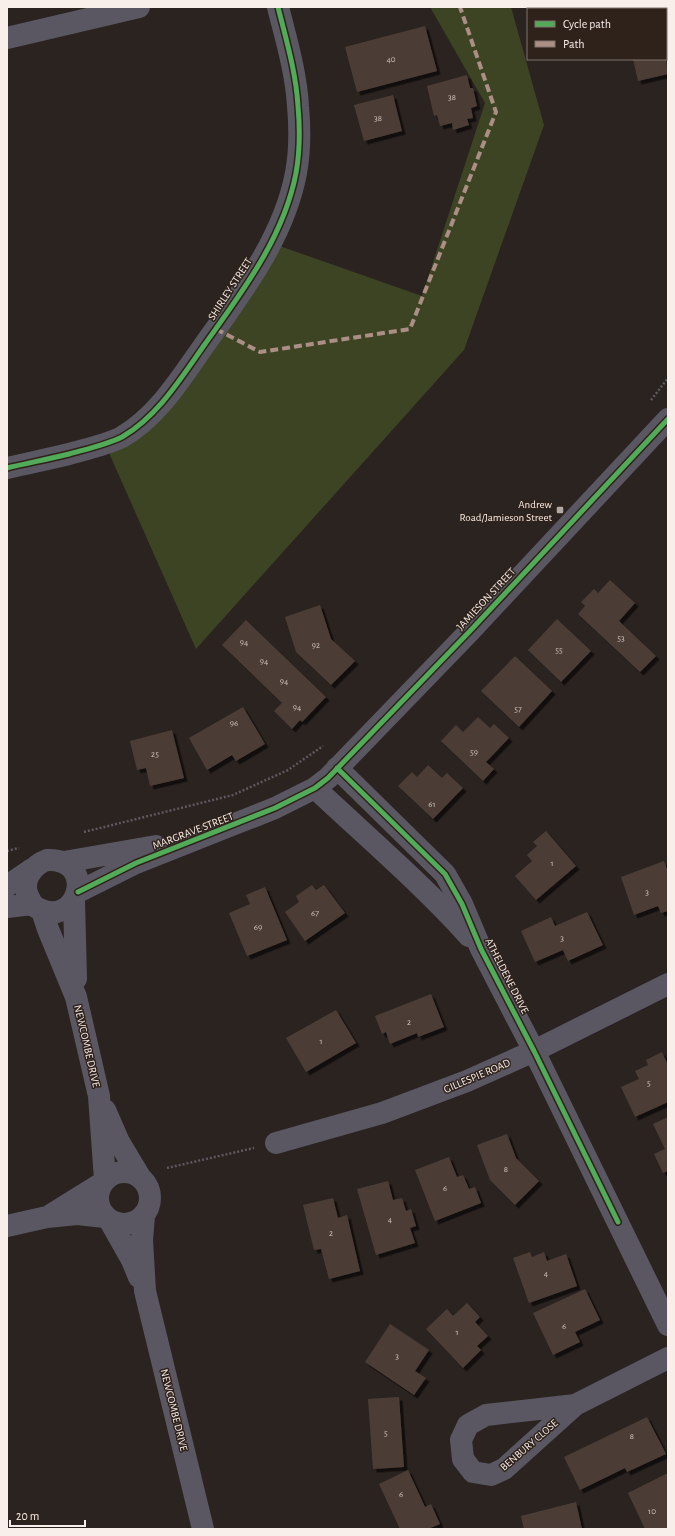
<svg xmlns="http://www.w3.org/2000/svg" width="675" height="1536" font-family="'Alegreya Sans',sans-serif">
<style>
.park{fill:#3d4424}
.building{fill:#4c3e36;filter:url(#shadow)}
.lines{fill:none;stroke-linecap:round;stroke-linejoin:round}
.path{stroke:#5e595e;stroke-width:2.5;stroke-dasharray:2 2;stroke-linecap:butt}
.minor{stroke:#5a5763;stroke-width:22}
.tertiary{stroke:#5a5763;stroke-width:22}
.quiet{stroke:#ac8f84;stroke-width:4;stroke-dasharray:8 4;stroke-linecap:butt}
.cycleway-casing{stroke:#2f221b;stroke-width:8}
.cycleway{stroke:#51ab58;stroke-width:5}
.poi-dot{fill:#b1a8a3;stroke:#2f221b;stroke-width:1.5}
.labels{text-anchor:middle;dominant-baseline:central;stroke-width:3;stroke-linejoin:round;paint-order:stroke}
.number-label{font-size:9px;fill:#cec3bd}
.street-label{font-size:11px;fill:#f9efea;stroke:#2f221b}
.poi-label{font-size:11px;fill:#f9efea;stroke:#2f221b;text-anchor:end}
</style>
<defs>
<filter id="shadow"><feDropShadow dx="3.5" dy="3.5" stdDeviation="0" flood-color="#0009"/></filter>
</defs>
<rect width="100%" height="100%" fill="#2a2320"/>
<!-- park -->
<path class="park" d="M430 7H511L544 125 464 350 196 649 105 444 134 429 271 243 422 296 485 103Z"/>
<!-- building -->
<path class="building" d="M607 7H654V9H607Z
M425 26 437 71 357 92 345 47Z
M633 59H666L668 74 638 81Z
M467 75 470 88H473L477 106 471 108 473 118 467 119 469 125 453 130 452 123 440 126 437 115 434 116 427 86Z
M393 95 402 131 364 141 354 105Z
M610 580 635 603 619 621 656 656 640 672 578 614 585 606 581 602 594 589 598 593Z
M320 605 331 639 355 661 331 685 296 652 285 617Z
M557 619 591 651 561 682 528 650Z
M246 620 326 697 302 722 300 720 292 729 274 711 282 703 222 645Z
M515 656 552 691 519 727 481 691Z
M243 707 265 744 236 761 232 755 207 770 189 738Z
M478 717 490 728 494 724 509 738 486 762 494 769 483 781 441 741 456 725 463 732Z
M172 730 184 778 150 786 146 768 137 770 130 741Z
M428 765 442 778 447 773 463 788 433 819 398 786 412 772 417 777Z
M546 831 576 866 536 900 515 876 532 861 527 855 537 846 533 842Z
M664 861 668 872V911L661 913 658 906 634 915 621 877Z
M312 885 316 890 324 885 345 913 305 941 285 912 299 902 296 896Z
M265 887 287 940 247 956 229 913 250 904 246 895Z
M587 912 603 945 568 961 563 950 535 962 521 931 551 917 555 926Z
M431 994 444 1027 418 1037 417 1033 390 1044 386 1032 382 1034 375 1016Z
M336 1010 356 1043 306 1072 286 1038Z
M662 1052 668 1065V1102L635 1117 621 1087 639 1079 635 1071 648 1065 646 1060Z
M668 1117V1171L663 1173 654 1154 665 1149 653 1124Z
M507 1134 516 1158 539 1181 515 1205 490 1180 477 1145Z
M449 1157 457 1177 463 1175 469 1189 475 1187 481 1203 435 1221 415 1170Z
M388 1181 393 1200 402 1198 406 1211 411 1209 416 1226 410 1228 415 1243 376 1255 357 1189Z
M333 1198 338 1218 347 1215 360 1271 329 1279 321 1249 314 1250 303 1205Z
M530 1252 532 1257 544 1252 547 1261 566 1254 577 1286 529 1303 513 1258Z
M585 1289 600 1320 575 1332 580 1342 553 1355 533 1313Z
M467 1303 480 1317 475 1322 488 1336 477 1346 481 1350 463 1368 426 1329 447 1309 453 1316Z
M390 1324 429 1350 415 1371 426 1378 414 1395 365 1362Z
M399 1397 404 1467 373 1469 368 1399Z
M647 1417 666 1454 627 1472 625 1468 580 1490 564 1457Z
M408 1470 425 1507 431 1504 440 1524 428 1529H400L379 1484Z
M668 1473V1529H645L628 1493Z
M576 1502 582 1529H524L521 1516Z"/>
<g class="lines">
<!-- path -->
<path class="path" d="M651 400 668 378
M84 832 233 795 288 770 323 746
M7 851 19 848
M167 1168 254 1148"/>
<!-- minor -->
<path class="minor" d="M7 38 139 7
M7 468C28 463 49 459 69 454 87 449 106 445 122 437 158 416 181 378 205 344 242 292 284 237 296 173 300 151 300 128 298 106 296 72 286 39 278 7
M74 900 76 979
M42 911 48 929 76 997 99 1096 105 1180
M105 1110 119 1142 140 1177
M276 1143 382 1113 467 1081 534 1051
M98 1198a26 26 0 1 1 52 0a26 26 0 1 1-52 0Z
M52 1214 102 1183
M144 1216 142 1240 145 1291 203 1529
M110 1221 132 1260 139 1277
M7 1226 47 1217 77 1214 105 1217
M575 1405 486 1415 468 1425 461 1440 463 1459 473 1472 491 1475 504 1469 575 1405 668 1358"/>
<!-- tertiary -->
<path class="tertiary" d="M337 768 445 874 462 904 481 949 534 1051 668 1325
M315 788C367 837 421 883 469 936
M47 860C100 858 77 934 34 906 31 903 30 899 28 896 21 880 33 865 47 860Z
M64 862 156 846
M7 886 32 869
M78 892 136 863 275 808 315 788 328 778 470 631 668 419
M7 907 32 904
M534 1051 668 984"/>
<!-- quiet -->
<path class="quiet" d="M216 329 260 352 410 329 496 112 460 7"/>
<defs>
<path id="cycleway" d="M7 468C28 463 49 459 69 454 87 449 106 445 122 437 158 416 181 378 205 344 242 292 284 237 296 173 300 151 300 128 298 106 296 72 286 39 278 7
M337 768 445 874 462 904 481 949 534 1051 618 1222
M78 892 136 863 275 808 315 788 328 778 470 631 668 419"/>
</defs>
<!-- cycleway casing -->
<use href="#cycleway" class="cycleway-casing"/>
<!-- cycleway -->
<use href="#cycleway" class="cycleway"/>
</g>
<!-- markers -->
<rect class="poi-dot" x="556" y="506" width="8" height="8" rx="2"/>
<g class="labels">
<!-- number labels -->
<g class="number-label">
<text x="391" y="59">40</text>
<text x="452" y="97">38</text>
<text x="378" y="118">38</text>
<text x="621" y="638">53</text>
<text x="244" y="642">94</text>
<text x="316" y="645">92</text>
<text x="559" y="650">55</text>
<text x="264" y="661">94</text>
<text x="284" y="681">94</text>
<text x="297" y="707">94</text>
<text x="518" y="709">57</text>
<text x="234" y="723">96</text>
<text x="474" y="752">59</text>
<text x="155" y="754">25</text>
<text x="432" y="804">61</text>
<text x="552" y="863">1</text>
<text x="647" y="892">3</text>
<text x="315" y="913">67</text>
<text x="258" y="927">69</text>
<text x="562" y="938">3</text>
<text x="409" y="1022">2</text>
<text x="321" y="1041">1</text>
<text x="649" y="1083">5</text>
<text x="506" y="1169">8</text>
<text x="445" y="1188">6</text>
<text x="390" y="1219">4</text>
<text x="331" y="1233">2</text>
<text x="546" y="1273">4</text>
<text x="564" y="1326">6</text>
<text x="457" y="1332">1</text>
<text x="397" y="1356">3</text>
<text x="386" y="1433">5</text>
<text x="632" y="1436">8</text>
<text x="401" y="1494">6</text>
<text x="652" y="1511">10</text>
</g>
<!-- street labels -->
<g class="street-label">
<text transform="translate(230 289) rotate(-57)">SHIRLEY STREET</text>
<text transform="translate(486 599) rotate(-47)">JAMIESON STREET</text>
<text transform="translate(193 831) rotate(-21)">MARGRAVE STREET</text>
<text transform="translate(507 976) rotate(63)">ATHELDENE DRIVE</text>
<text transform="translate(87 1046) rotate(77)">NEWCOMBE DRIVE</text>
<text transform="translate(477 1076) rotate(-23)">GILLESPIE ROAD</text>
<text transform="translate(174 1410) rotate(76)">NEWCOMBE DRIVE</text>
<text transform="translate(529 1445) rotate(-41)">BENBURY CLOSE</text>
</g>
<!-- poi labels -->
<g class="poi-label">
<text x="552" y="504">Andrew<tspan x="552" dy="13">Road/Jamieson Street</tspan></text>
</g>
</g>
<!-- border -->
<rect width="675" height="1536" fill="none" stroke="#f9efea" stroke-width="16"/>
<!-- legend -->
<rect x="527" y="8" width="140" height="52" fill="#2f221b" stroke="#80746e"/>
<rect x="535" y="21" width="20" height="6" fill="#51ab58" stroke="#80746e"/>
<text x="563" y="28" font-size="12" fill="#f9efea">Cycle path</text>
<rect x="535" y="41" width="20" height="6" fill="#ac8f84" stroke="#80746e"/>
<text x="563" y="48" font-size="12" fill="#f9efea">Path</text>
<!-- scale -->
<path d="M10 1520v6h75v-6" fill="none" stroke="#f9efea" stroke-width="2"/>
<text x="16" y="1520" font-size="12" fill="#f9efea" stroke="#2f221b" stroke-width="3" paint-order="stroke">20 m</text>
</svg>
